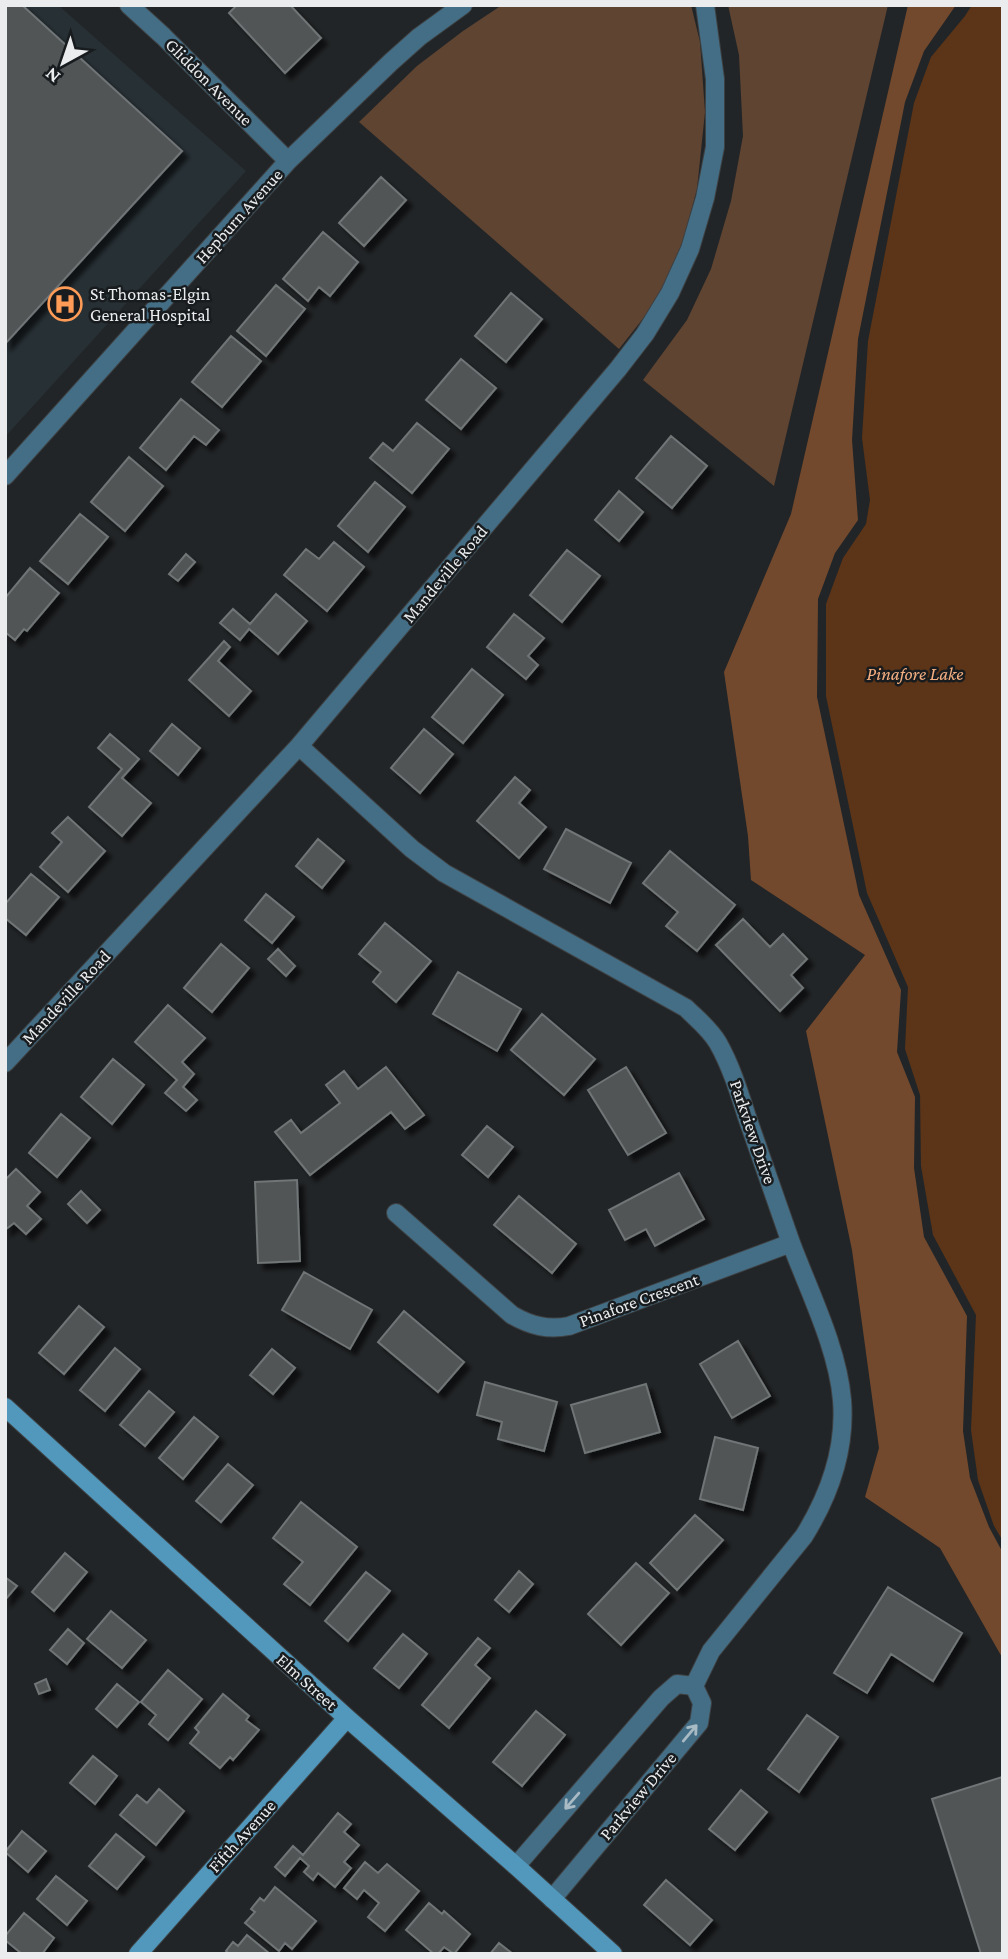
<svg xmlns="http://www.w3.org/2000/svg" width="1008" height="1959" font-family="'Crimson Pro',serif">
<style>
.built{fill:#273035}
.green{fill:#5f4432}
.forest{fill:#73492d}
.water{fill:#5c3417}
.building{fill:#515557;stroke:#707476;stroke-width:2;filter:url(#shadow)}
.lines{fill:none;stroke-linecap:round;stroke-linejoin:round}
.street-casing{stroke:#3e4143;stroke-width:20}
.secondary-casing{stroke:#3e4143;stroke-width:20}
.street{stroke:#446e85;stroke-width:18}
.secondary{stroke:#5198bc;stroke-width:18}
.oneway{stroke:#a8bac4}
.labels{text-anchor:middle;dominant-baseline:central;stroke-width:5;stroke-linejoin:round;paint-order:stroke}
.street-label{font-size:18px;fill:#eaecee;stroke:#191c1e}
.poi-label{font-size:18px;fill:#eaecee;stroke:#191c1e;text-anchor:start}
.water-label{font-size:19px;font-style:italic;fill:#f3ae81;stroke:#191c1e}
</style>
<defs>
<filter id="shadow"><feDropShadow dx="6" dy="6" stdDeviation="2" flood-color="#0009"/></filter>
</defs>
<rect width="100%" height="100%" fill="#222527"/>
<!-- built -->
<path class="built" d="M5 5H58L246 171 5 437Z"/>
<!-- green -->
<path class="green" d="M502 5H691L700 42 705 112 697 189 682 244 656 302 619 349 359 122 417 66 463 31Z
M728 5H888L774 486 643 380 687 320 711 269 731 201 743 136 739 55Z"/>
<!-- forest -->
<path class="forest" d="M908 5H956L924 51 905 102 858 339 852 440 858 520 835 553 818 599 817 697 859 895 901 990 897 1052 915 1097 914 1168 924 1237 967 1316 963 1431 970 1478 989 1527 1003 1553V1659L940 1548 865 1497 879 1448 852 1250 806 1031 865 955 751 880 748 836 724 672 791 514Z"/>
<!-- water -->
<path class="water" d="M972 5H1003V1541L994 1526 978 1480 971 1430 976 1315 933 1235 921 1166 920 1095 905 1049 908 987 867 893 826 696V604L843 558 866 524 870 500 862 438 868 341 914 103 931 57 965 16Z"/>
<!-- building -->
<path class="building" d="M5 5H22L182 151 5 344Z
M237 5H290L321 38 285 73 229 13Z
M381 177 406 200 364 246 339 223Z
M323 232 358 262 330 296 319 287 308 301 283 279Z
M276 285 305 309 266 356 237 331Z
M511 293 542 319 506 362 475 336Z
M231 336 261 361 222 407 192 382Z
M461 359 496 388 461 429 426 400Z
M181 399 219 430 206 445 194 436 166 470 140 448Z
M417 423 449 449 412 493 370 458 383 443 393 451Z
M671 436 707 466 672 508 636 478Z
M129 457 163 486 125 531 91 502Z
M375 482 405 507 368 552 338 526Z
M619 491 643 512 619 541 595 520Z
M80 514 108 537 68 584 40 561Z
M334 542 364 567 327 611 284 575 306 549 319 559Z
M567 550 600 576 562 622 530 595Z
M186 554 195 562 178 581 169 574Z
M30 568 59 593 27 631 24 629 15 640 5 632V598Z
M276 594 307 621 278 654 249 629 240 640 220 623 233 609 250 624Z
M514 614 544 638 528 656 538 665 526 679 487 647Z
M224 641 230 647 218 661 251 691 229 716 189 680Z
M472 669 503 695 463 743 432 717Z
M172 724 200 748 178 775 150 751Z
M424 729 453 754 420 793 391 768Z
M110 734 139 759 122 778 151 803 122 836 89 807 122 769 98 748Z
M515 777 530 790 519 803 546 827 519 858 477 821Z
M68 817 105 851 68 892 40 867 62 842 52 833Z
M566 829 631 863 610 903 544 869Z
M318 839 344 861 322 888 296 866Z
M670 851 735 905 697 951 666 926 678 912 643 883Z
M31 874 59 897 26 935 5 918V904Z
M266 894 294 917 272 943 245 920Z
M743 919 770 947 783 934 807 959 791 975 803 988 780 1011 716 945Z
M385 923 431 961 396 1002 373 982 381 972 359 954Z
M221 944 249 968 212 1012 184 988Z
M278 949 295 966 286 976 268 959Z
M458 972 521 1009 497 1051 433 1014Z
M168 1005 205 1038 182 1062 194 1074 183 1087 197 1100 186 1111 165 1093 177 1080 135 1042Z
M542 1014 595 1059 564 1095 511 1050Z
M113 1059 144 1085 112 1124 81 1097Z
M386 1067 424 1115 405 1129 391 1112 310 1175 275 1132 291 1120 301 1133 340 1103 326 1085 344 1071 358 1089Z
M626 1067 666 1133 628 1155 588 1090Z
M61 1114 90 1138 57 1177 29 1153Z
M487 1126 513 1147 488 1177 462 1155Z
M16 1169 40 1192 27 1206 41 1219 26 1234 14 1223 5 1230V1180Z
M679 1173 704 1219 655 1246 646 1229 625 1240 609 1210Z
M297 1180 300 1261 258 1263 255 1182Z
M81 1191 100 1210 87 1223 68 1204Z
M519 1196 576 1244 552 1273 494 1225Z
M304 1272 372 1310 350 1349 282 1310Z
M79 1306 104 1327 64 1374 39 1353Z
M404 1311 464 1362 438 1392 378 1342Z
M738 1341 770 1396 732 1418 700 1364Z
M115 1348 140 1369 105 1411 80 1390Z
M272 1349 295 1368 273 1394 250 1375Z
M485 1382 557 1402 544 1451 498 1439 502 1422 477 1415Z
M646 1384 660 1432 585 1453 571 1405Z
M149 1391 174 1412 145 1446 120 1425Z
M194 1417 218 1437 183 1479 159 1458Z
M715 1437 758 1448 743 1510 700 1499Z
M228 1464 253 1485 221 1522 196 1501Z
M301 1502 357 1547 310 1605 284 1584 303 1562 273 1538Z
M695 1515 723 1540 677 1590 650 1563Z
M65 1553 87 1572 54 1611 32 1592Z
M636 1563 669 1593 621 1645 588 1614Z
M519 1571 533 1584 509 1612 495 1600Z
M366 1572 390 1591 348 1641 325 1621Z
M5 1577 17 1586 5 1600Z
M888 1587 962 1633 933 1681 891 1654 867 1693 834 1673Z
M111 1611 146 1640 122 1668 87 1639Z
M68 1629 84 1643 67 1664 50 1650Z
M403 1634 427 1654 399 1688 374 1668Z
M478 1638 490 1648 475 1665 490 1678 449 1728 422 1705Z
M168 1670 202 1699 168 1740 149 1724 156 1715 141 1702Z
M46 1679 50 1690 39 1694 35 1684Z
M117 1684 139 1702 117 1727 96 1709Z
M223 1694 249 1716 246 1720 259 1730 233 1760 230 1757 220 1768 190 1743 199 1732 195 1728Z
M536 1711 565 1735 522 1786 493 1762Z
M807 1715 838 1737 799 1792 768 1769Z
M93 1756 117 1776 95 1804 70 1783Z
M1002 1777 1003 1954H981L932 1799Z
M159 1789 184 1811 156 1845 120 1815 137 1795 147 1803Z
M741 1790 767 1812 735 1850 709 1829Z
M338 1813 351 1824 344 1832 359 1845 344 1862 351 1868 335 1887 318 1873 313 1880 304 1872 309 1866 300 1858 285 1876 275 1867 293 1846 303 1855Z
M22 1831 46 1851 28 1872 5 1852Z
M116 1834 144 1857 117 1889 89 1866Z
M365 1862 378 1873 387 1864 419 1891 385 1931 368 1917 379 1903 364 1890 357 1899 344 1888Z
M56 1876 87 1901 67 1925 37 1899Z
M666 1880 712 1920 690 1945 644 1905Z
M275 1887 316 1921 292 1949 285 1943 279 1951 245 1923 255 1912 251 1909 260 1898 264 1901Z
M429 1903 442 1914 444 1911 470 1934 454 1954 444 1947 438 1954H434L406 1930Z
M24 1913 54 1938 42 1954H22L5 1940V1936Z
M247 1935 270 1954H229L226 1951 233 1942 238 1946Z
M499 1943 513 1954H490Z"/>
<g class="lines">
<defs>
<path id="street" d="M129 5 163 36 288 161
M5 476 288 161 391 62 419 37 463 5
M299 746 412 849 444 873 686 1008C697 1019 710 1029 718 1043 731 1066 739 1092 747 1117 762 1159 776 1201 791 1243 809 1291 838 1349 842 1400 846 1449 830 1494 804 1536L711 1651 694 1686
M5 1063 299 746 618 369 645 334 670 293 690 249 705 198 715 147V79L705 5
M396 1213 512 1315C531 1326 548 1330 569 1326L791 1243
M516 1866 661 1698 677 1684 694 1686 702 1703 699 1723 552 1899"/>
<path id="secondary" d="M5 1407 347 1718 516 1866 613 1954
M138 1954 347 1718"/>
</defs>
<!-- street casing -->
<use href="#street" class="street-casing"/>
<!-- secondary casing -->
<use href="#secondary" class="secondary-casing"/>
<!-- street -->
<use href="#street" class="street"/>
<!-- secondary -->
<use href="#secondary" class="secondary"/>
</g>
<!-- one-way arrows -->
<defs><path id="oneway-shaft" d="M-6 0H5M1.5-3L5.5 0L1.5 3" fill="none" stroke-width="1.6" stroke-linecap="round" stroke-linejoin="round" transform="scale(1.75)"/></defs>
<g class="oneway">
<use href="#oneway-shaft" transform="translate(690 1733) rotate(-50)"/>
<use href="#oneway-shaft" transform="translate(572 1801) rotate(131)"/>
</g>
<!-- icons -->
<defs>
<symbol id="hospital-ring" viewBox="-11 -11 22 22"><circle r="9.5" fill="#191c1e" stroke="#fe9c57" stroke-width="1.5"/><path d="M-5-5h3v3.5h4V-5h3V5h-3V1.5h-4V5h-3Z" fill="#fe9c57"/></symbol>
</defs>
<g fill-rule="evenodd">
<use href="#hospital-ring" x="46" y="285" width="38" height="38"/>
</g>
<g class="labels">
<!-- street labels -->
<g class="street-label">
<text transform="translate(209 82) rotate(45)">Gliddon Avenue</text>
<text transform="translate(239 216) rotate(-48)">Hepburn Avenue</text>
<text transform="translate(445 574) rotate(-50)">Mandeville Road</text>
<text transform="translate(66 997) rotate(-47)">Mandeville Road</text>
<text transform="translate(753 1132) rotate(71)">Parkview Drive</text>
<text transform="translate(639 1300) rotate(-20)">Pinafore Crescent</text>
<text transform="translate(307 1682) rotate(42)">Elm Street</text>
<text transform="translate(638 1796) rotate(-50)">Parkview Drive</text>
<text transform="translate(242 1836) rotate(-48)">Fifth Avenue</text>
</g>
<!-- poi labels -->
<g class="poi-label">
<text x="90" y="294">St Thomas-Elgin<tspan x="90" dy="21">General Hospital</tspan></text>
</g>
<!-- water labels -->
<g class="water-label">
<text x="915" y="673">Pinafore Lake</text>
</g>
</g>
<!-- border -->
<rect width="1008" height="1959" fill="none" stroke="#eaecee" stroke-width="14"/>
<!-- north arrow -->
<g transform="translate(63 63) rotate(220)" stroke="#191c1e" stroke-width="5" paint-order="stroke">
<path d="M0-5L12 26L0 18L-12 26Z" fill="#eaecee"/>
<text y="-10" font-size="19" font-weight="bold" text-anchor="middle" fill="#eaecee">N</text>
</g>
</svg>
